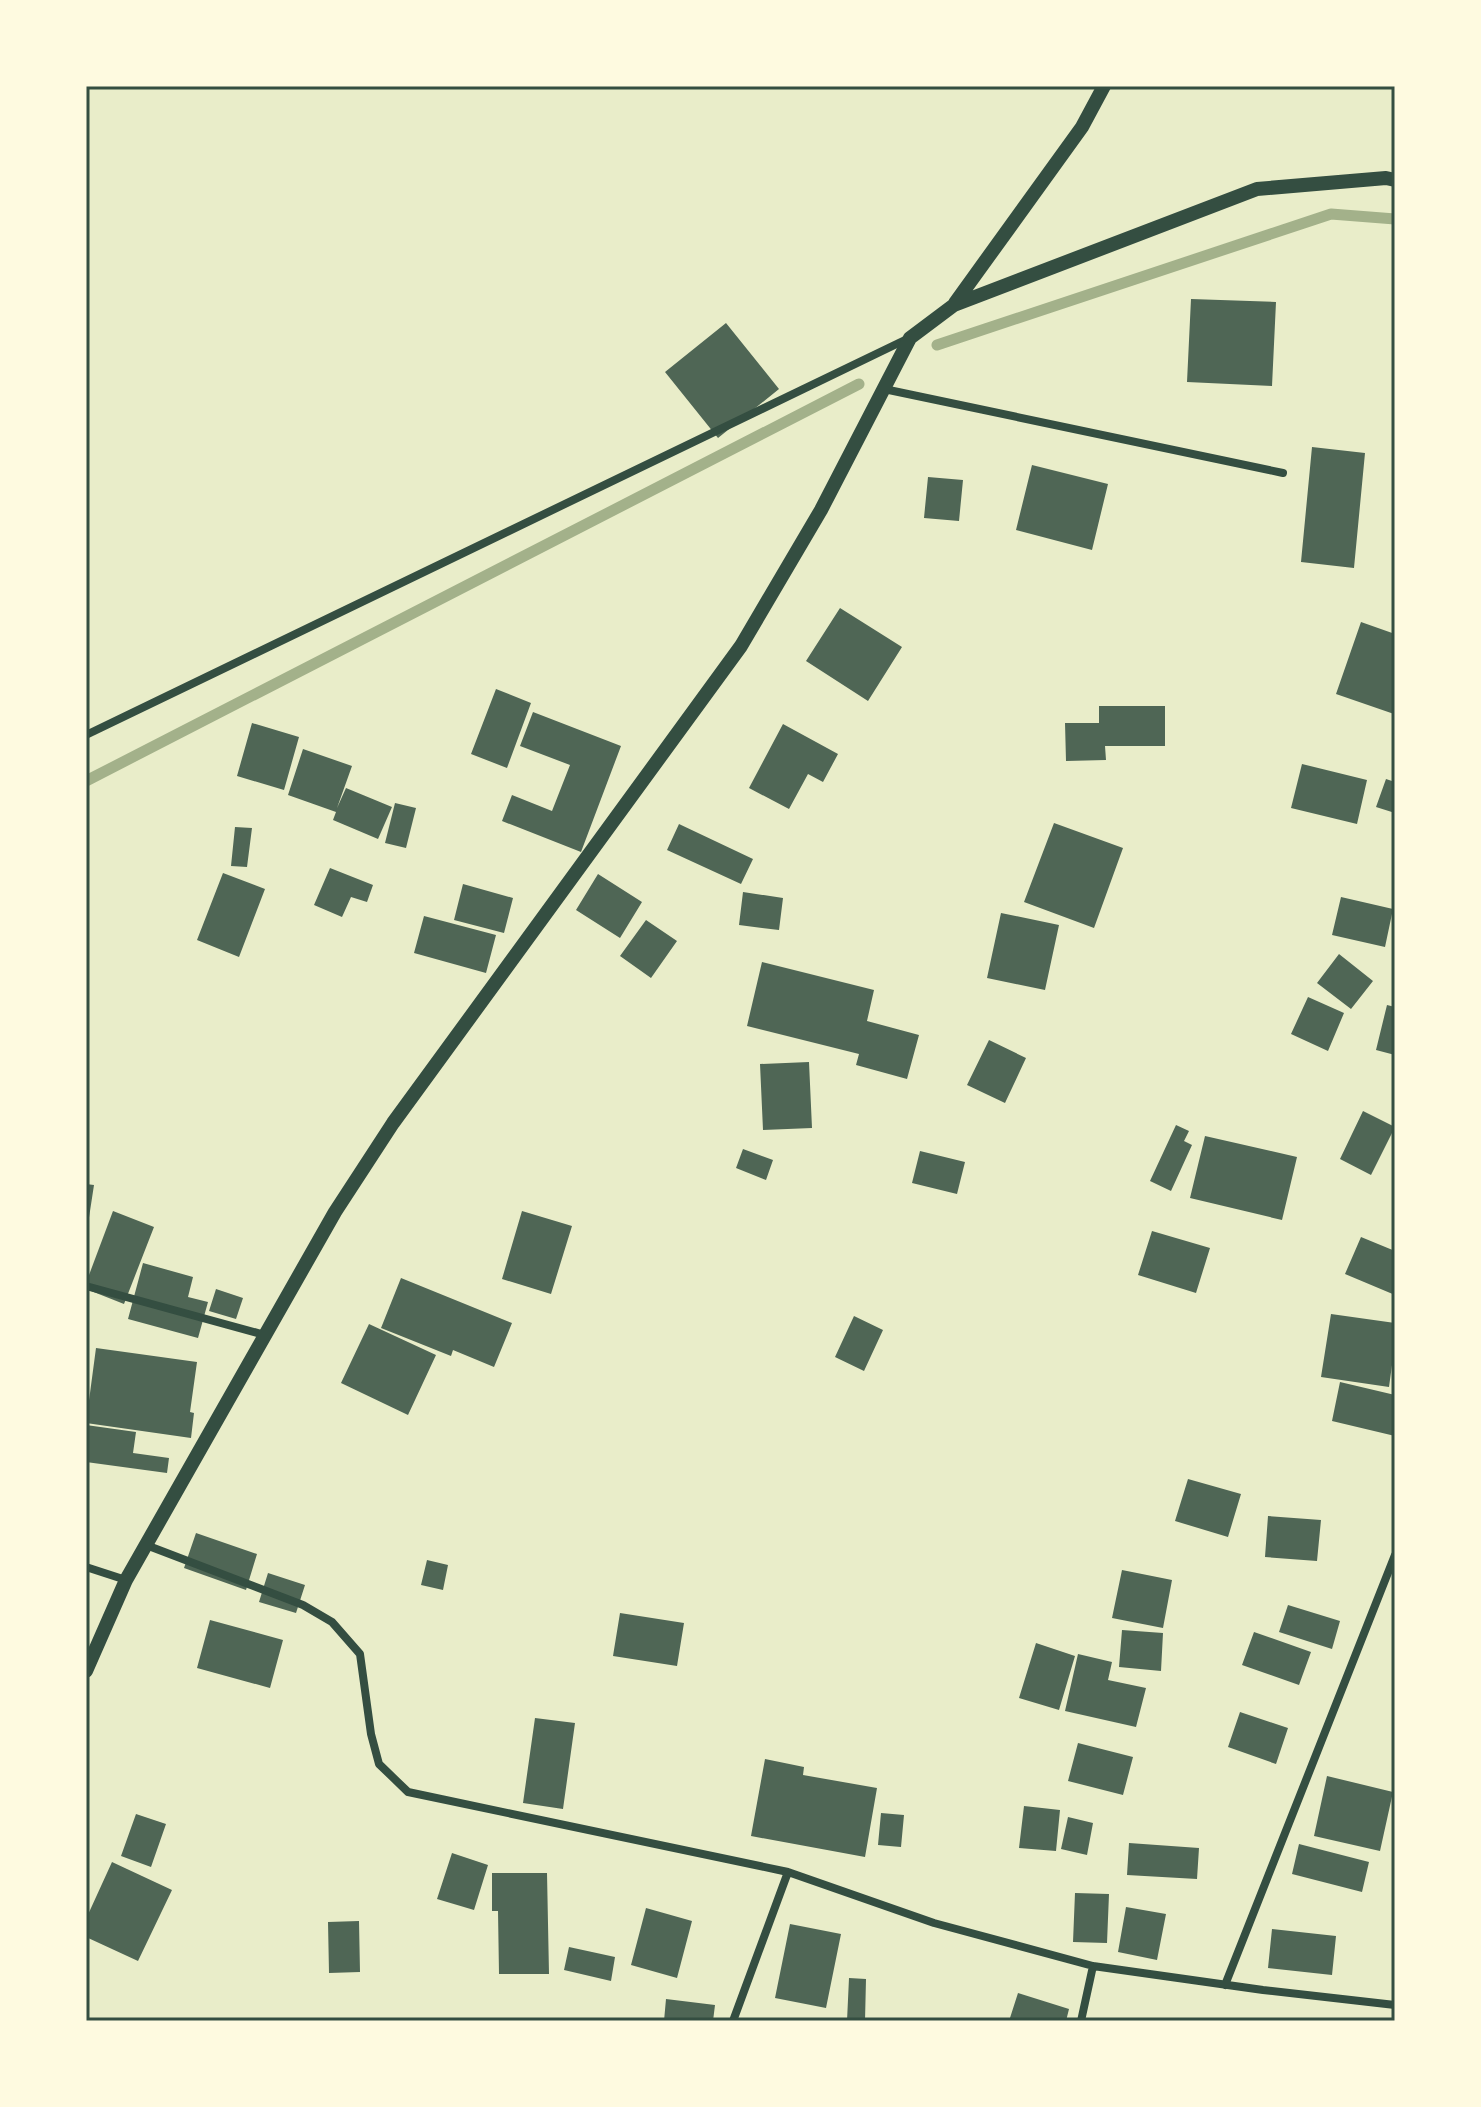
<svg xmlns="http://www.w3.org/2000/svg" width="1481" height="2107" font-family="Spectral,serif">
<style>
.lines{fill:none;stroke-linecap:round;stroke-linejoin:round}
.stream{stroke:#a3b18a;stroke-width:11}
.building{fill:#4f6655}
.minor{stroke:#344e41;stroke-width:8}
.tertiary{stroke:#344e41;stroke-width:14}
.neatline{fill:none;stroke:#344e41;stroke-width:3}
</style>
<rect width="100%" height="100%" fill="#e9edc9"/>
<g class="lines">
<!-- stream -->
<path class="stream" d="M937 345 1331 214 1395 219
M86 781 859 384"/>
</g>
<!-- building -->
<path class="building" d="M1191 299 1276 302 1272 386 1187 382Z
M726 323 779 389 718 438 665 372Z
M1312 447 1365 453 1354 568 1301 562Z
M1032 465 1108 484 1092 550 1016 530Z
M928 477 963 480 959 521 924 518Z
M840 608 902 647 868 701 806 661Z
M1361 622 1395 634 1394 714 1336 694Z
M496 689 531 703 507 768 471 754Z
M1099 706H1165V746H1105L1106 760 1066 761 1065 723H1099Z
M533 712 621 746 581 852 502 821 512 795 552 811 570 765 520 746Z
M252 723 299 737 284 790 237 776Z
M783 724 838 754 823 782 808 774 789 809 749 788Z
M303 749 352 766 337 808 346 788 392 807 378 839 333 820 336 812 288 795Z
M1302 764 1367 780 1357 824 1291 808Z
M1386 779 1395 782V813L1376 807Z
M395 803 416 808 406 848 385 843Z
M1054 823 1123 848 1094 928 1024 902Z
M679 824 753 859 741 884 667 850Z
M235 827 252 828 247 867 231 866Z
M330 868 373 885 367 902 351 897 342 917 314 905Z
M223 873 265 889 239 957 197 940Z
M598 874 642 902 620 938 576 910Z
M463 884 513 898 504 933 454 920Z
M743 892 783 898 779 930 739 925Z
M1341 897 1393 909 1385 947 1332 935Z
M1001 913 1059 925 1045 990 987 978Z
M424 916 496 935 486 973 414 953Z
M646 920 677 941 651 978 620 956Z
M1339 954 1373 981 1351 1009 1317 983Z
M762 962 874 990 867 1021 919 1035 907 1079 856 1065 859 1054 747 1026Z
M1308 997 1344 1013 1328 1051 1291 1034Z
M1387 1005 1395 1007V1055L1376 1050Z
M989 1040 1026 1058 1005 1103 967 1085Z
M809 1062 812 1128 763 1130 760 1064Z
M1363 1111 1395 1127 1371 1175 1340 1159Z
M1176 1125 1189 1131 1184 1141 1192 1145 1171 1191 1150 1181Z
M1205 1136 1297 1157 1282 1220 1190 1198Z
M743 1149 773 1160 766 1180 736 1168Z
M920 1151 965 1162 957 1194 912 1183Z
M86 1184 94 1185 88 1224H86Z
M113 1211 154 1227 124 1304 86 1289V1283Z
M522 1211 572 1226 551 1294 502 1279Z
M1152 1231 1210 1248 1196 1293 1138 1275Z
M1361 1237 1395 1251V1295L1345 1274Z
M143 1263 193 1277 188 1297 208 1302 198 1338 128 1319Z
M401 1278 512 1323 494 1367 453 1350 451 1356 381 1328Z
M216 1289 243 1298 236 1319 209 1311Z
M1331 1314 1395 1323V1343L1389 1387 1321 1377Z
M854 1316 883 1330 864 1371 835 1357Z
M369 1324 436 1355 408 1415 341 1383Z
M96 1348 197 1362 190 1412 194 1413 191 1438 86 1423Z
M1340 1382 1395 1395V1436L1332 1421Z
M86 1425 136 1432 133 1453 169 1458 167 1473 86 1462Z
M1188 1479 1241 1494 1228 1537 1175 1521Z
M1268 1516 1321 1520 1317 1561 1265 1557Z
M196 1533 257 1554 246 1590 184 1568Z
M427 1560 448 1565 443 1590 421 1585Z
M1122 1570 1172 1580 1163 1628 1112 1618Z
M268 1573 305 1585 296 1613 259 1602Z
M1288 1605 1340 1621 1332 1649 1279 1632Z
M620 1613 684 1623 677 1666 613 1656Z
M210 1620 283 1640 270 1688 197 1668Z
M1122 1630 1163 1633 1161 1671 1119 1667Z
M1254 1632 1311 1652 1299 1685 1242 1665Z
M1036 1643 1075 1656 1059 1710 1019 1698Z
M1078 1654 1112 1662 1108 1680 1146 1688 1136 1727 1065 1711Z
M1240 1712 1288 1728 1276 1764 1228 1747Z
M535 1718 575 1723 563 1809 523 1803Z
M1078 1743 1133 1757 1123 1795 1068 1781Z
M765 1759 804 1767 803 1775 877 1788 865 1857 751 1836Z
M1327 1776 1393 1792 1380 1851 1314 1836Z
M1024 1806 1060 1810 1056 1851 1019 1848Z
M881 1813 904 1815 901 1847 878 1845Z
M136 1814 166 1824 151 1867 121 1856Z
M1068 1817 1093 1823 1087 1855 1061 1849Z
M1129 1843 1199 1848 1197 1879 1127 1875Z
M1299 1844 1369 1862 1362 1892 1292 1874Z
M452 1853 488 1865 474 1910 437 1899Z
M112 1862 172 1890 138 1961 86 1937V1919Z
M492 1873H547L549 1974H499L498 1911H492Z
M1075 1893 1109 1894 1107 1943 1073 1942Z
M1126 1907 1166 1914 1157 1960 1118 1952Z
M646 1908 692 1921 677 1978 631 1965Z
M359 1921 360 1972 329 1973 328 1922Z
M790 1924 841 1934 826 2008 775 1998Z
M1272 1929 1336 1936 1332 1975 1268 1968Z
M569 1947 615 1957 611 1981 564 1970Z
M849 1978 866 1979 865 2021H847Z
M1018 1993 1069 2009 1066 2021H1009Z
M666 1999 715 2005 713 2021H664Z"/>
<g class="lines">
<!-- minor -->
<path class="minor" d="M884 389 1283 473
M86 735 907 339
M86 1286 265 1335
M146 1545 303 1605 332 1622 360 1654 371 1734 379 1764 408 1792 788 1872 934 1923 1093 1966 1263 1990 1395 2005
M86 1567 126 1580
M1225 1985 1395 1555
M733 2021 788 1872
M1081 2021 1093 1966"/>
<!-- tertiary -->
<path class="tertiary" d="M955 303 1082 127 1104 86
M86 1671 126 1580 335 1212 393 1123 741 646 821 510 910 338 954 305 1257 189 1386 178 1395 180"/>
</g>
<!-- border -->
<rect width="1481" height="2107" fill="none" stroke="#fefae0" stroke-width="176"/>
<rect x="88" y="88" width="1305" height="1931" class="neatline"/>
</svg>
